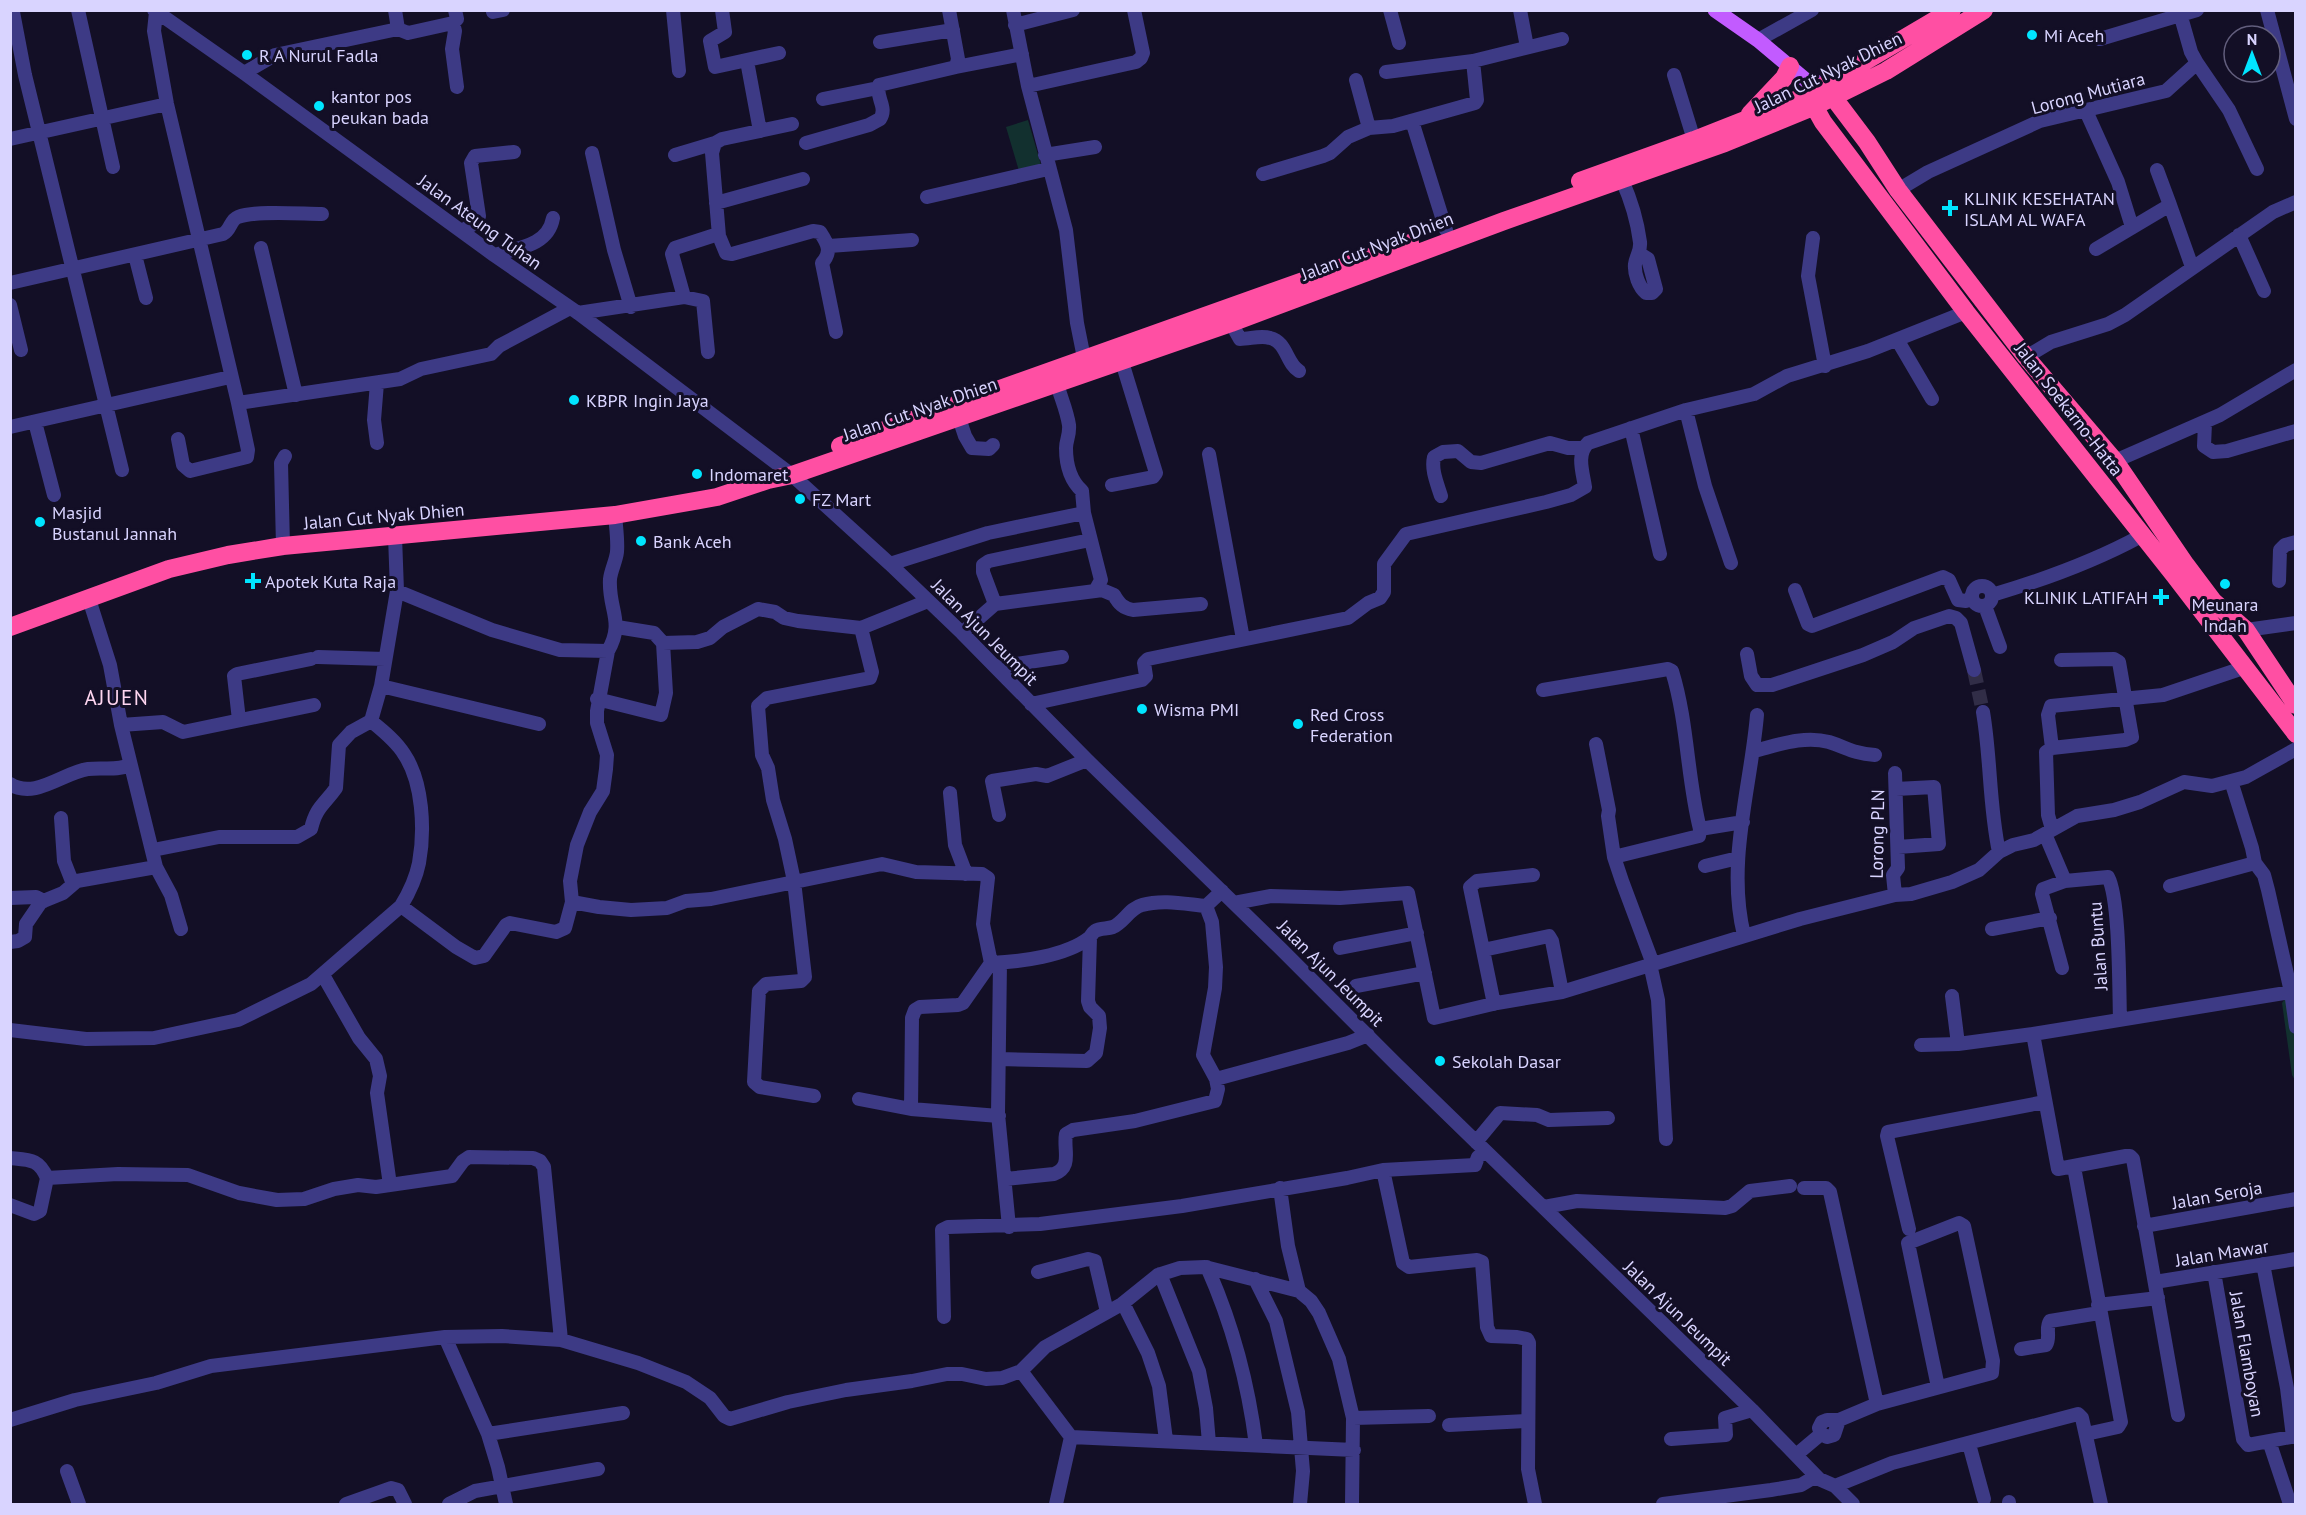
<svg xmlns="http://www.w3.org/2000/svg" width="2306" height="1515" font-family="'PT Sans',sans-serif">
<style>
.green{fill:#12302f}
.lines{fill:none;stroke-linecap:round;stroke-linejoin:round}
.minor-tunnel{stroke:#312d47;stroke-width:14;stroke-dasharray:14 7;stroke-linecap:butt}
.minor{stroke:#3d3a85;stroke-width:14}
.major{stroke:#c25bff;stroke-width:15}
.highway{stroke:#ff4fa3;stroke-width:18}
.poi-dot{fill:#00e5ff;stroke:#130f26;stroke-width:2}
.labels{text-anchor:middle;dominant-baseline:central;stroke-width:6;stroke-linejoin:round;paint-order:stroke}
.poi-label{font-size:18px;fill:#d9d4ff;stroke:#130f26;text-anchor:start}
.street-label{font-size:18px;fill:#d9d4ff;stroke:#130f26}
.quarter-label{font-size:21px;letter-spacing:1.5px;fill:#ffd6f0;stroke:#130f26}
</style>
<rect width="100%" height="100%" fill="#130f26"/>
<!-- green -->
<path class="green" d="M1028 120 1041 165 1019 171 1006 127Z
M2291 991H2295V1080L2292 1075 2282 1003Z"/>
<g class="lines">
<!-- minor-tunnel -->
<path class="minor-tunnel" d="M1974 670 1983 712"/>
<!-- minor -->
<path class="minor" d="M78 10 113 167
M154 10 244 73 494 255 578 313 792 475 890 564 962 633 1087 760 1281 949 1397 1065 1752 1410 1819 1479 1835 1486 1853 1504
M455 10 457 19 453 23 455 31 452 49 457 87
M673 10 679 71
M722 10 725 32 710 41 715 67 779 53
M1013 10 1028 86 1066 230 1077 323 1086 368
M1390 10 1399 43
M1520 10 1527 47
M2267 10 2296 119
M13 12 25 75 122 470
M156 12 154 31 167 104 238 403 248 450 247 457 190 471 183 465 178 439
M493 12 503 10
M1015 25 1073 10
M398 29 408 33 453 23
M2100 39 2197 10
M1758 40 1812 10
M880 42 953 30
M747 61 760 131
M2197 63 2229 110 2257 169
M956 67 1022 54
M1386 72 1473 61 1562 39
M244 73 275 55 398 29 395 10
M1674 75 1694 140
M1356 80 1369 128
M1028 86 1136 62 1141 58 1143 53 1134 10
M823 99 878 88
M2086 111 2118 182 2132 227
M1412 121 1446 230
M10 139 167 104
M806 143 869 125 880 119C888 107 875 97 879 85L956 67 958 59 949 10
M592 153 614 250 631 307
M675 155 715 143
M1045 155 1095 147
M2157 170 2170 205
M1263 174 1323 156 1330 153 1348 137 1369 128 1393 126 1475 103 1477 100 1473 61
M1622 180C1631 200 1637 219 1640 242 1641 252 1636 256 1635 264 1634 274 1639 287 1646 293H1652L1656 289 1648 259 1640 254
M1898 190 1928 172 2040 121 2166 91 2197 63 2191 52 2179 10
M927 197 1048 169
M716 203 803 179
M462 231 475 223 479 216 471 163 475 156 514 152
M2239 235 2264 291
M719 236 712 153 715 143 722 139 792 124
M1813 238 1808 276 1825 366
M829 246 912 240
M261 248 296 395
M2096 249 2170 205 2192 267
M135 255 146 298
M494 255C518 248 548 246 553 218
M10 283 223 234C231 230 230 220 238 217 256 210 302 214 322 214
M684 297 672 254 675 248 715 235 719 236 726 253 732 254 813 231 820 232C828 244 832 252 822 263L836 332
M10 305 21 350
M578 313 684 297 703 301 708 352
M1231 323 1240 339C1250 339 1261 335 1270 338 1287 342 1286 363 1299 371
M1898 341 1932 399
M2026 357 2051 342 2108 324 2125 315 2273 212 2296 202
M377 383 374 420 377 443
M238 403 400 379 421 369 491 354 499 346 570 308
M1686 410 1705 486 1731 563
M959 418 965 436 972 448 989 449 993 445
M35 422 54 495
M2205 423 2204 446 2213 452 2227 451 2296 431
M10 427 230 377
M1631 428 1660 554
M1209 454 1243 639
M2115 461 2220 415 2296 370
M1112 485 1153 477 1156 473 1122 362
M1441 496C1437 483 1431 470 1434 457L1443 452 1458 451 1471 462 1481 463 1550 443 1568 448H1582
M283 546 281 463 285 456
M890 564 988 533 1084 513
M2279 581 2280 550 2285 545 2296 542
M1972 596a10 10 0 1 1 20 0a10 10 0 1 1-20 0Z
M1795 590 1808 624 1812 626 1943 577 1949 580 1958 600 1966 601 1972 598
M397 591 492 630 560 650 608 651C625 621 608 610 610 579 611 570 616 561 617 552 618 540 616 527 615 515
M1095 591 1102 590 1114 595C1119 604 1123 608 1133 610L1201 604
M1992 595C2043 580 2095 561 2141 536
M89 599 110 665 121 725 156 867 171 895 181 929
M995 604 983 572V565L989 561 1090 540
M1985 606 2000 647
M617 627 654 633 663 643 697 642 710 638 723 627 758 609 775 612 784 618 798 621 861 628 928 601
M2246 630 2296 623
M962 633 995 604 1095 591 1101 580 1084 513 1082 491C1070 480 1066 464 1066 448 1066 440 1070 435 1069 425 1067 411 1061 398 1057 384
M1747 654 1751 676 1757 685H1772L1863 655 1893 642 1914 628 1949 616 1956 618 1961 623 1974 670
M318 657 385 659
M996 667 1062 657
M381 686 539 724
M1543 690 1668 669 1672 671C1688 723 1687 778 1700 829
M597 699 661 715 666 693 663 643
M1031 704 1142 680 1146 676 1144 663 1148 659 1348 618 1368 603 1380 598 1384 592V564L1406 534 1546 502 1571 495 1585 487C1583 473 1576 454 1588 443L1686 410 1754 394 1787 376 1868 351 1966 312
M1983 712C1991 759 1989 806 1999 852
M239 720 234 676 237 674 311 659
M371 721C382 730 396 741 404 754 423 782 425 830 419 863 416 878 409 893 401 906L456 947 475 958 484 956 506 925 510 923 556 932 565 928 572 902 570 881 577 845 590 812 603 791 606 769 607 755 597 723V711L608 651
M121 725 163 722 183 732 314 705
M1596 744 1609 810 1608 816 1614 857 1622 881 1653 964
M2052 748 2048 715 2051 706 2163 695 2243 668
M1754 751C1778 745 1804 735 1829 742 1848 748 1852 753 1875 755
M2231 781 2252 848 2255 863
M10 784C35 800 64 772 88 769 103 767 116 771 130 765
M1896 789 1934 787 1939 844 1898 847
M950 793 955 845 966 874
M999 815 992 781 1036 774 1047 776 1087 760
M61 818 64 861 73 884
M2052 829 2048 815 2046 752 2052 748 2125 740 2132 737 2119 662 2114 659 2061 660
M2045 834 2065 881
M153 850 219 837H297L311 829C316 807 324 805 336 788L339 745 351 732 371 721 381 686 397 591 395 536
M1614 857 1699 836 1700 829 1743 822
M1705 866 1738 858
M2170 886 2255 863 2264 875 2268 890 2291 992 2296 1027
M1895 895 1893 875 1898 868 1895 773
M10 898 36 897 44 901
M572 902 599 907 631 910 667 908 686 901 711 899 882 864 916 872 982 874 988 878 983 924 991 963C1020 962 1066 956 1089 938 1091 937 1092 933 1095 931 1100 928 1107 929 1113 927 1124 922 1130 908 1142 905 1163 899 1185 904 1206 906L1222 891
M1234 903 1271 896 1340 898 1408 893 1434 1018 1497 1003 1562 992 1800 919 1895 895 1911 894 1952 882 1979 870 1999 852 2013 845 2034 840 2077 816 2114 810 2140 802 2184 782 2212 786 2231 781 2246 777 2296 749
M1206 906 1212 922 1216 967 1215 988 1203 1055 1216 1079
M1992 929 2050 918
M1744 935C1726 863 1751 786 1757 715
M10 942 18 941 25 937 26 924 41 902 63 893 77 881 156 867
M1340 948 1417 933
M1483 950 1549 936 1552 941 1562 992
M1000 963 998 1114 1009 1227
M1650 964 1658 1000 1666 1139
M2062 968 2042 894 2043 889 2065 881 2108 877C2120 899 2119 990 2120 1020
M323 975 359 1038 376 1059 380 1076 377 1093 390 1185
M1356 986 1425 973
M1952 996 1958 1044
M1494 1004 1470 887 1477 881 1533 875
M10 1030 86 1039 154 1038 238 1020 311 984 401 906
M2033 1034 2058 1169 2126 1156H2130L2133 1159 2178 1415
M1921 1045 1958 1044 2033 1034 2291 992
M999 1059 1087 1061 1096 1053 1100 1028 1099 1016 1090 1007 1088 1001 1090 938
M814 1096 760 1087 754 1082 759 991 766 984 801 981 805 977 794 881 785 839 773 800 768 768 762 755 758 706 767 698 870 678 872 672 861 628
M859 1099 911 1109 999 1116
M911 1109 912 1018 915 1010 920 1007 958 1005 963 1003 991 963
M1476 1142 1500 1113 1537 1115 1549 1120 1608 1118
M10 1158C30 1160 39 1159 47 1178
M2074 1167 2121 1422 2118 1427 2086 1434
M1383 1170 1403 1263 1409 1267 1477 1260 1482 1262 1487 1327 1491 1336 1517 1337 1527 1339 1529 1343 1528 1469 1535 1504
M1005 1179 1054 1174C1073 1167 1063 1150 1066 1134L1073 1130 1135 1121 1215 1101 1218 1089 1216 1079 1348 1043 1368 1035
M1280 1188 1288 1246 1299 1291
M1804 1188H1826L1830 1192 1877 1404
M10 1205 34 1214 40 1211 47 1178 118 1174 188 1175 239 1193 277 1200 304 1199 334 1189 358 1185 376 1187 452 1176 463 1161 469 1157 533 1158 540 1161 544 1167 561 1340
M1544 1207 1577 1201 1725 1208 1732 1206 1750 1191 1790 1186
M2144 1226 2296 1199
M1909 1229 1887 1136 1888 1132 2045 1102
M2263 1264 2287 1388 2293 1437
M1207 1267C1233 1325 1248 1382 1256 1445
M1038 1272 1088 1259 1095 1261 1107 1312
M2214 1272 2243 1439 2248 1445 2296 1436
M1160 1274 1199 1371 1206 1408 1209 1443
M1255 1279 1276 1321 1298 1412 1303 1471 1300 1504
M2155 1282 2296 1259
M1123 1303 1148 1353 1159 1386 1166 1440
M2098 1305 2158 1298
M944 1317 942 1230 948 1227 1040 1224 1182 1206 1347 1178 1383 1170 1475 1165 1478 1157 1485 1151
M445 1337 488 1434 498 1467 506 1504
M2021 1349 2046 1345C2051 1337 2045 1329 2050 1321L2099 1313
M1021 1371 1071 1437 1354 1450
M1353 1418 1429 1416
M10 1420 75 1400 156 1383 211 1366 445 1337 502 1336 561 1340 638 1363 686 1382 710 1398 724 1416 730 1419 788 1402 846 1390 912 1381 947 1374H962L986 1379 1002 1378 1021 1371 1045 1347 1122 1304 1158 1275 1180 1268 1205 1267 1299 1291 1311 1301 1319 1313 1339 1359 1353 1418 1352 1504
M1827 1420H1839L1834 1435 1827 1437 1821 1434 1819 1428 1822 1422Z
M1839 1420 1877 1404 1992 1373 1993 1361 1964 1226 1959 1223 1908 1243 1938 1387
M1449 1425 1527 1421
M488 1434 623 1413
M1671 1439 1726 1435 1725 1418 1752 1410
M2269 1441 2290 1504
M1969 1444 1984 1499
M1796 1455 1821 1434
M67 1471 79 1504
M1835 1486 1892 1463 2078 1414 2082 1418 2101 1504
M2009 1502V1504
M346 1504 391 1488 398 1490 405 1504
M449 1504 475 1491 598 1469
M1056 1504 1071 1437
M1663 1504 1771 1490 1801 1485 1811 1479H1819"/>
<!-- major -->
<path class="major" d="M1715 10 1758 40 1808 82 1820 83 1824 86"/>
<!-- highway -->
<path class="highway" d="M1827 89 1867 142 1898 190 2026 357 2115 461 2186 565 2213 601 2246 630 2296 705
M1809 97 1823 122 1966 312 2174 575 2296 734
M1750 114 1784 78 1790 66
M1580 181 1694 140 1808 95 1952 10
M840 446 1410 243
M10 627 169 569 228 555 283 546 615 515 717 497 768 480 792 475 1231 323 1504 221 1725 143 1813 107 1886 71 1984 10"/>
</g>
<!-- markers -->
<g class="poi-dot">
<circle cx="2032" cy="35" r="6"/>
<circle cx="247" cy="55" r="6"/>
<circle cx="319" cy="106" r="6"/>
<path d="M1947 199h6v6h6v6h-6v6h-6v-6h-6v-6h6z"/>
<circle cx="574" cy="400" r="6"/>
<circle cx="697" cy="474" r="6"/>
<circle cx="800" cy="499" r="6"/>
<circle cx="40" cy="522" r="6"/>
<circle cx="641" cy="541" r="6"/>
<path d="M250 572h6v6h6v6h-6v6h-6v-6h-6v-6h6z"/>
<circle cx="2225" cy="584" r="6"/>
<path d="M2158 588h6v6h6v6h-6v6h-6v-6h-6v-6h6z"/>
<circle cx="1142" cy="709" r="6"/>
<circle cx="1298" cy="724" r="6"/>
<circle cx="1440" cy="1061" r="6"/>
</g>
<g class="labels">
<!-- poi labels -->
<g class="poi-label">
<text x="2044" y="35">Mi Aceh</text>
<text x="259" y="55">R A Nurul Fadla</text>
<text x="331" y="96">kantor pos<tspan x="331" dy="21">peukan bada</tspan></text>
<text x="1964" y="198">KLINIK KESEHATAN<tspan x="1964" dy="21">ISLAM AL WAFA</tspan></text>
<text x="586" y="400">KBPR Ingin Jaya</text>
<text x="709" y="474">Indomaret</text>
<text x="812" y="499">FZ Mart</text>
<text x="52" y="512">Masjid<tspan x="52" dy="21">Bustanul Jannah</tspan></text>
<text x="653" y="541">Bank Aceh</text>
<text x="265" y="581">Apotek Kuta Raja</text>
<text x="2148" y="597" text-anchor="end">KLINIK LATIFAH</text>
<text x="2225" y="604" text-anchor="middle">Meunara<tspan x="2225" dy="21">Indah</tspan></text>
<text x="1154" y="709">Wisma PMI</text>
<text x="1310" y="714">Red Cross<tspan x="1310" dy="21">Federation</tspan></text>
<text x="1452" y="1061">Sekolah Dasar</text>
</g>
<!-- street labels -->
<g class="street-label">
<text transform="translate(1828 72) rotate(-26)">Jalan Cut Nyak Dhien</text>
<text transform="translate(2088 93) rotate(-15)">Lorong Mutiara</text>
<text transform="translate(480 222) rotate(36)">Jalan Ateung Tuhan</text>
<text transform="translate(1377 246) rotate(-21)">Jalan Cut Nyak Dhien</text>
<text transform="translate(920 409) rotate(-19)">Jalan Cut Nyak Dhien</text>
<text transform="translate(2069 409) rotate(52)">Jalan Soekarno-Hatta</text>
<text transform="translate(384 516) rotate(-5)">Jalan Cut Nyak Dhien</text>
<text transform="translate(985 632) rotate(45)">Jalan Ajun Jeumpit</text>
<text transform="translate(1877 834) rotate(-89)">Lorong PLN</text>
<text transform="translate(2098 946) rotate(-94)">Jalan Buntu</text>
<text transform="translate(1331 973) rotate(45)">Jalan Ajun Jeumpit</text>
<text transform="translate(2217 1195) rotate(-10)">Jalan Seroja</text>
<text transform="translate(2222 1253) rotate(-9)">Jalan Mawar</text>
<text transform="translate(1678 1313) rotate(44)">Jalan Ajun Jeumpit</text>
<text transform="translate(2247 1354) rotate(80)">Jalan Flamboyan</text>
</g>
<!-- quarter labels -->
<g class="quarter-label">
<text x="117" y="697">AJUEN</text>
</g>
</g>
<!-- border -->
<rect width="2306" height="1515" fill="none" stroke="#d9d4ff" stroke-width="24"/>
<!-- north arrow -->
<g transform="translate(2252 54)"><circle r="28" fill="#130f26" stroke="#625e7d" stroke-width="1.5"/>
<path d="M0-4.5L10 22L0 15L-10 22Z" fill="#00e5ff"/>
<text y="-9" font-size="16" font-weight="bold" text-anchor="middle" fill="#d9d4ff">N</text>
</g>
</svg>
